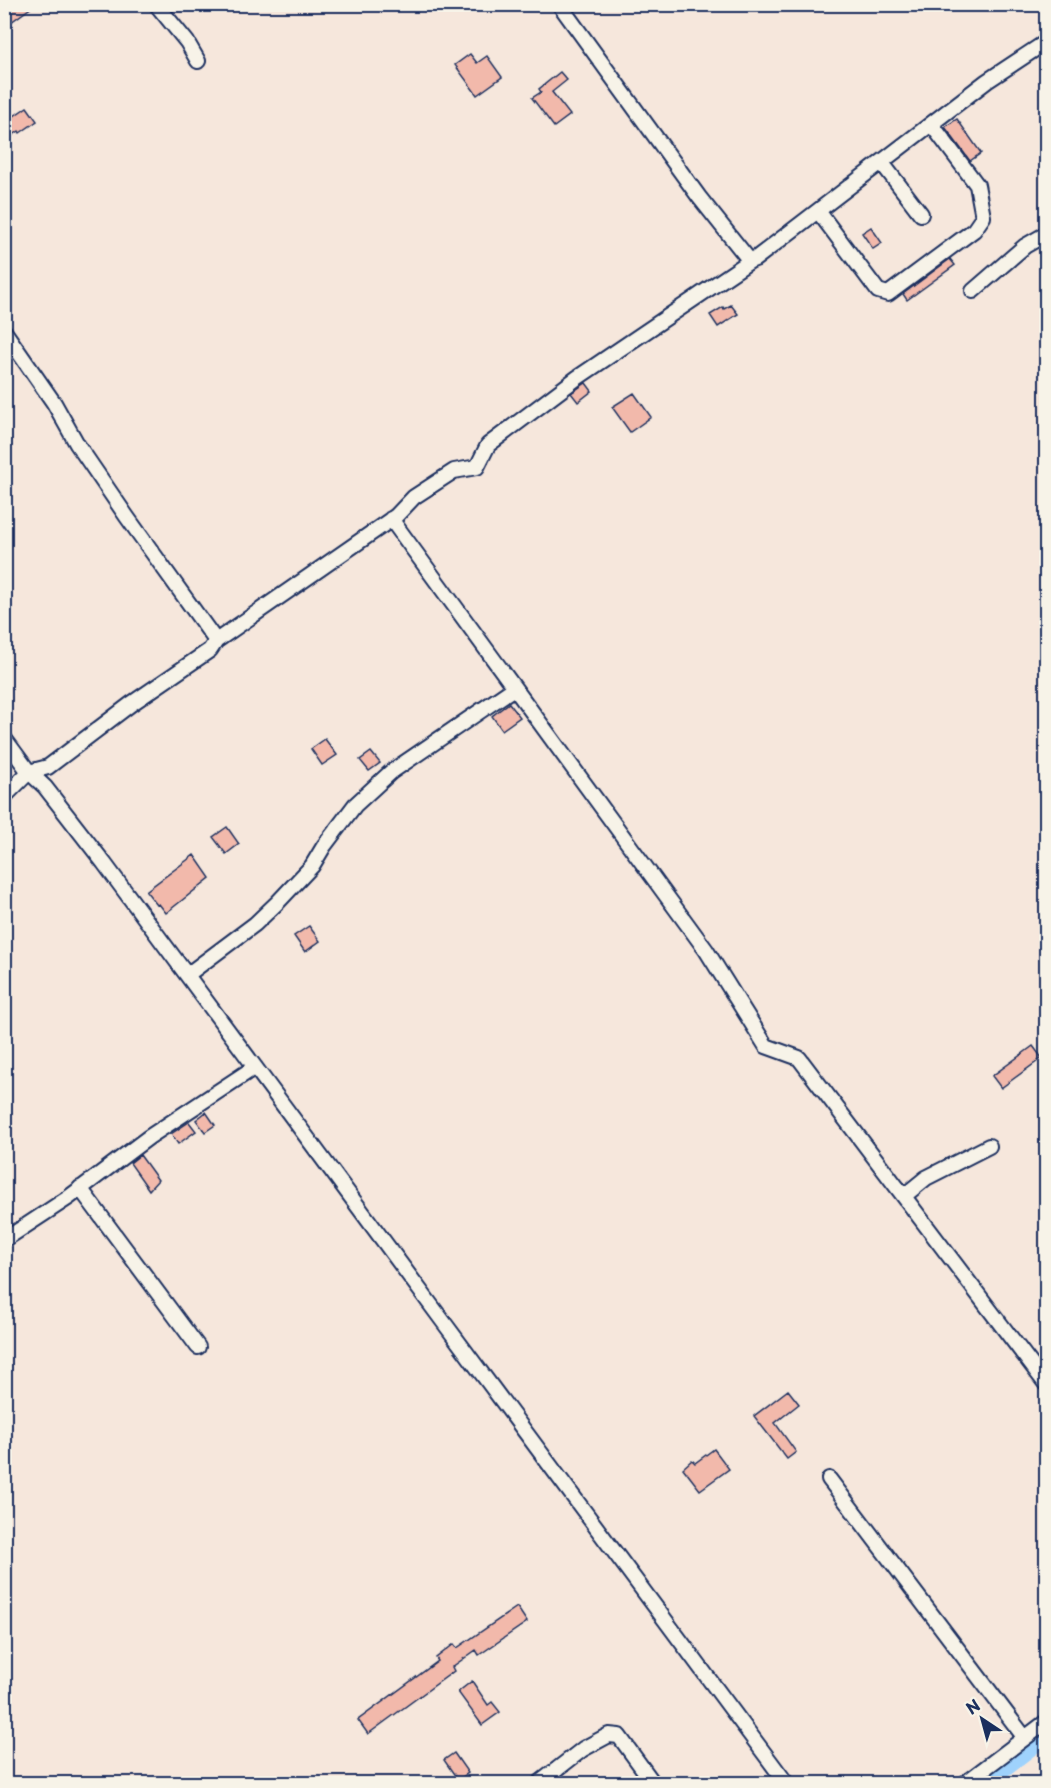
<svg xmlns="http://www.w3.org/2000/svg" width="1051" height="1788" font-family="'Playpen Sans',sans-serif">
<rect width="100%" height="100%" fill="#f6e7dc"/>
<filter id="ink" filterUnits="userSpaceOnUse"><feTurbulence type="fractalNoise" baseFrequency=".0167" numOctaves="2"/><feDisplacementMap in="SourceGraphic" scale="12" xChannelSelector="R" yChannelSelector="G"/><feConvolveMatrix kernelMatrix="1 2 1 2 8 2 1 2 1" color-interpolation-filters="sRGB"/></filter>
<g filter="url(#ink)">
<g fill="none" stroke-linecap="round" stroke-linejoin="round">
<path stroke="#9fd2fc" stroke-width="15" d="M985,1784L1046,1737"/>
</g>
<path fill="#f2b9ab" stroke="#1b2f5e" stroke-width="1.5" d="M4,4H36L4,27Z
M470,54L477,63L487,56L502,77L477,95L455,65Z
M560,72L567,80L552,92L570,115L554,127L532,98L541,92L539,89Z
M27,107L37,121L20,133L19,131L4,141V123Z
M957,119L981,153L970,161L945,127Z
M871,227L882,243L873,249L862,233Z
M950,259L955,265L907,300L903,294Z
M731,305L738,314L718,327L710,315L723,307L724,309Z
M586,383L592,391L578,402L571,393Z
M634,393L651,417L630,432L612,407Z
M509,703L520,717L502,730L492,716Z
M325,739L337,755L322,765L311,749Z
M371,752L380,763L369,771L360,760Z
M227,827L239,844L226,854L213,837Z
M194,855L210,878L166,913L159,904L157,905L146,891Z
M309,926L320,941L305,952L294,936Z
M1033,1046L1042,1058L1001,1088L992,1076Z
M206,1112L215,1125L205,1132L196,1120Z
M189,1122L196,1131L178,1144L171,1134Z
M140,1155L158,1180L149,1190L130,1163Z
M788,1390L799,1404L775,1423L796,1452L787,1459L754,1416Z
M714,1449L729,1469L700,1490L683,1468L692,1460L695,1463Z
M517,1607L527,1622L479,1655L476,1650L452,1667L454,1671L368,1734L358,1720L438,1661L436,1658L454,1644L457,1648Z
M472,1681L488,1705L492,1702L500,1712L482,1725L458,1692Z
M454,1753L468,1773L458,1780L444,1760Z"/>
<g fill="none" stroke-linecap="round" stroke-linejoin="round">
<defs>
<path id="minor" d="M156,4L187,42L198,61
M559,4L699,197L750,261L755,259L987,81L1046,42
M882,163L921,214
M818,211L878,291L888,294L974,230L983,217L977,185L932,125
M973,291L1025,246L1046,234
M4,331L54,403L77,444L127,517L216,641
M391,519L706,950L766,1046L799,1058L1046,1384
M4,738L29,772L45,787L104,863L442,1320L787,1784
M4,797L29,772L48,767L131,704L210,650L216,641L396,516L414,497L454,471L477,467L488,445L577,378L750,261
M187,975L255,924L278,902L312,866L324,846L355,805L391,772L514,688
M80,1188L198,1347
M904,1196L926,1178L989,1146
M4,1240L68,1198L149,1137L255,1067
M829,1479L1025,1738
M538,1784L583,1749L609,1735L619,1736L654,1784
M964,1784L1046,1722"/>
</defs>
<use href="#minor" stroke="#1b2f5e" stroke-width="18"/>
<use href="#minor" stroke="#f7f3e8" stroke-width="14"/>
</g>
</g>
<rect width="1051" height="1788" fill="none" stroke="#f7f3e8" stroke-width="24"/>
<rect x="12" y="12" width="1027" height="1764" fill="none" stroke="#1b2f5e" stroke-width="2" filter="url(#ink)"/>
<g transform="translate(982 1719) rotate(324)" stroke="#f7f3e8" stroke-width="4.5" paint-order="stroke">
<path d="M0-4.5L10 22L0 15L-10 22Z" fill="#1b2f5e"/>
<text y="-9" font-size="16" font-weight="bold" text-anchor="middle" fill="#1b2f5e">N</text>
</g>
</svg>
